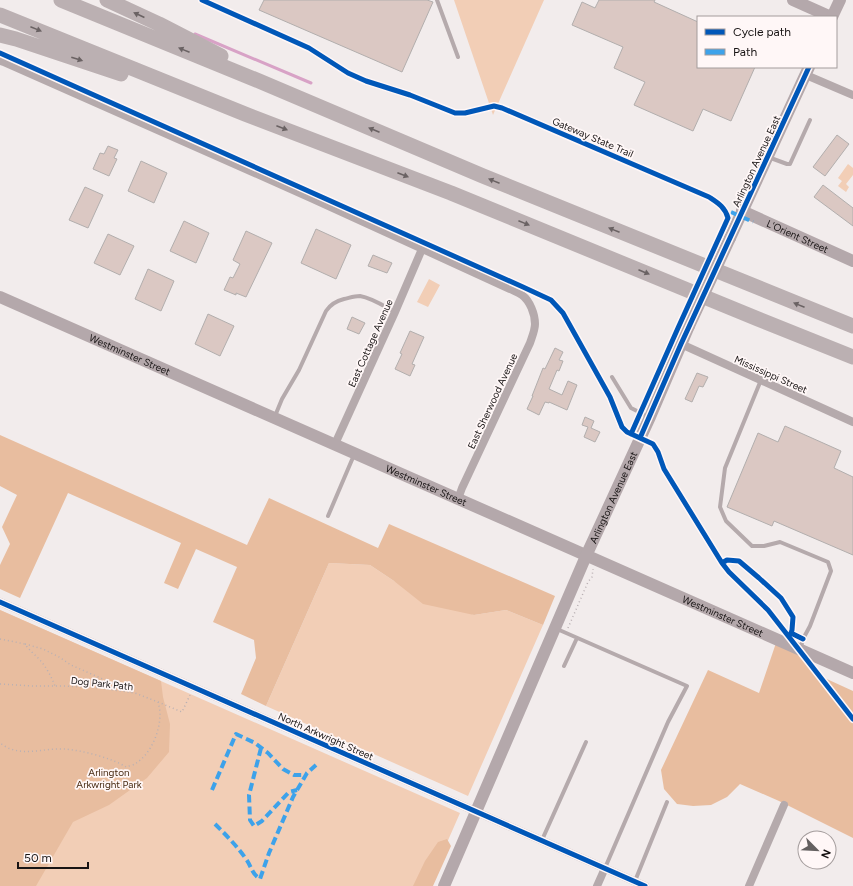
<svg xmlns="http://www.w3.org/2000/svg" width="853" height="886" font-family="Figtree,sans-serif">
<rect width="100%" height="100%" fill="#f2ecec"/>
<path fill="#f2ceb6" d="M454,0H544L493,115Z
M848,164L853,168V175L846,184L849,187L846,192L838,186L842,181L838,178Z
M429,279L440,285L428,307L417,302Z
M329,563L370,565L394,581L474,615L506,610L543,625L468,796L266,706Z
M0,610L460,813L428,886H0Z"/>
<path fill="#e8bd9f" d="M0,435L247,545L269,498L378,548L389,524L555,596L543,625L506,610L474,615L423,604L394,581L370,565L329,563L266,706L241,694L256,658L254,640L213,622L237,567L196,549L178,589L164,583L181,543L68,493L20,598L0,589V565L10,544L2,527L17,495L0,486Z
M0,610L161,681L163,697L170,724L169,752L147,778L109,805L73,822L36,886H0Z
M777,640L793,647L818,675L853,691V838L779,801L740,784L727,797L711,805L693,806L677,804L664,789L661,770L708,670L759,693Z
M447,839L451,846L433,886H413L425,861L438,842Z"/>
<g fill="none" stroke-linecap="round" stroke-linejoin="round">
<path stroke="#d8a2c6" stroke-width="3" d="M195,34L311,83"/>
</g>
<path fill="#dbc8c3" stroke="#b2aead" d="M264,0H427L433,2L402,72L259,10Z
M599,0H655L654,2L698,22V67H755L731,121L703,109L693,131L634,105L645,82L614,68L623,47L572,25L582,2L595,8Z
M837,135L849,144L825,176L813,167Z
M108,146L118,150L114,158L117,159L109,176L93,169L100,153L104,154Z
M141,161L167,173L154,203L128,191Z
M823,185L853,208V226L814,197Z
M85,187L103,195L88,228L69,220Z
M184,221L209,233L196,263L170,251Z
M316,229L351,245L336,279L301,263Z
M246,231L272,243L246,297L236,293V295L224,290L230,277L233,278L240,264L233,260Z
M108,234L134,246L120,275L94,263Z
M373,255L392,263L387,273L368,266Z
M148,269L174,281L161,311L135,299Z
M208,314L234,326L220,356L195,344Z
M352,317L365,323L359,334L347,329Z
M410,331L424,337L412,364L415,365L410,376L395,369L402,354L400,353Z
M555,348L563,352L559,360L563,361L559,371L557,370L549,389L562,395L568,381L577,385L567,410L549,402V403L545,402L539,415L527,409L533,396H532L543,368L545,369Z
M697,373L708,377L703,387L699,386L692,402L685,399Z
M585,417L594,421L591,428L600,432L595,442L584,437L588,427L582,425Z
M785,426L841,451L834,468L853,477V555L774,521L772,526L727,507L758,433L778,442Z"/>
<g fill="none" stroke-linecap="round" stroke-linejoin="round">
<path stroke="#b9b0b3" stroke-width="1.5" stroke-dasharray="1 3" stroke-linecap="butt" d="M568,628L588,582L592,577L593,569
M0,639L25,644C29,650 34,654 38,658C46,666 51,676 55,686
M25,644L43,649L59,657L71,665L132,692
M0,684L32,686H65L100,688L135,693L158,702C159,706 160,710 160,714C160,732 151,754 135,764C133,765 129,766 126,767C112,758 81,750 64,749C46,748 28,755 11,749C7,748 3,745 0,743
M158,702L182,712L190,695"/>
<path stroke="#b5aaac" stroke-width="4" d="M437,0L458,57
M768,157L787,164H790L810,120
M612,377L631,408L649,417
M761,380L725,468L720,507L726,521L752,546H764L780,542L828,562L831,571L810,626L803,639L801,647
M275,416L282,399L299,370L326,311C330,305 336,301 344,299C349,298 354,296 360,296C372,298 384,306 395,312
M328,516L354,455
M557,629L687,686L668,722L605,868
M564,666L577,638
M542,840L586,742
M635,881L667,802"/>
<path stroke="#b5aaac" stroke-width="8" d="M0,61L4,62L311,198L510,289C514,291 518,292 522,295C530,301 535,314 535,324C535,330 532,337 530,343L462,488L458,499
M806,75L853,95
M681,344L853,422
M335,444L395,312L422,249
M0,602L645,886
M597,886L605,868
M749,886L784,805"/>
<g stroke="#b4a8ab" stroke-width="12">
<path d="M793,0L831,17"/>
<path d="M832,17L840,0"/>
<path id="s1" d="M742,211L853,261"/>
<path d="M730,238L809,67"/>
<path id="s2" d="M0,297L853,673"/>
<path id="s3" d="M444,886L586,556L650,417L689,326"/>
</g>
<path stroke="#bbb0b2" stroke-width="15" d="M61,0L259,81L483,176L853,326
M107,0L159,24L221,56
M0,15L245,114L451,193L758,319L853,357
M0,35L16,39L121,74"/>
<path stroke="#b4a8ab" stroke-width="12" d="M689,326L730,238"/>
<path stroke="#3da2ea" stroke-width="4" stroke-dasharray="8 4" stroke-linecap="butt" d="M731,212L753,222
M261,748L249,795L250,820L254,826L262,821L289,792L297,790
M212,790L236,734L255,743L268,753L283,769L294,775H305
M215,824C226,835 237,846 246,859C252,867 251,873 260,879L269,853L293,797L307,773L316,765"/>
<defs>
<path id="cycleway" d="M202,0L309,48L348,73L366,81L410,95L455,113H465L494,106L502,108L709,197C718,203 725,207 728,218L678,328L631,434
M0,53L523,287L551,300L563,313L610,397L622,427L627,432L653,444L658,452L664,469L722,563L729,572L768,610L853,719
M640,438L681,344L809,67
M722,563L727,560L739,561L759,578L781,598L793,617L792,630L791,633L803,639
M0,602L645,886"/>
</defs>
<use href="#cycleway" stroke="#fff7f7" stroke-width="8"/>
<use href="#cycleway" stroke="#0057b8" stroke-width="5"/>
</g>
<defs><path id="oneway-solid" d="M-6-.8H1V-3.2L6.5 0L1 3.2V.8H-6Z"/></defs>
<g fill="#6a6263">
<use href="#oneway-solid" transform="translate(139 15) rotate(-155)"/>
<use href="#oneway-solid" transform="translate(36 29) rotate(22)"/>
<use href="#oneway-solid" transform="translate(184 50) rotate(-158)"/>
<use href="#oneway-solid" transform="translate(77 59) rotate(18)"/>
<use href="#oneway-solid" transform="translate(282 128) rotate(21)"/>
<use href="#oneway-solid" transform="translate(374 130) rotate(-157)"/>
<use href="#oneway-solid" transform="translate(403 175) rotate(21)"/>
<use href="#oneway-solid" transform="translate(494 181) rotate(-158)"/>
<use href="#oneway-solid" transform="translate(524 223) rotate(22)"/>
<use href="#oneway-solid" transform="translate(614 230) rotate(-158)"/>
<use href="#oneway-solid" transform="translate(644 272) rotate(23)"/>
<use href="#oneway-solid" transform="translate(799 305) rotate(-158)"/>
</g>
<g text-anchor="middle" stroke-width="3.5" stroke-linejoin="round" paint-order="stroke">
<g font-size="10" fill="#181414" stroke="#fff7f7">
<text transform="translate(593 137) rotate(23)" y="4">Gateway State Trail</text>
<text transform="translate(756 161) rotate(-65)" y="4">Arlington Avenue East</text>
<text dy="4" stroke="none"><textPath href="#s1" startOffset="61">L'Orient Street</textPath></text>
<text transform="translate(370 343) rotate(-66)" y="4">East Cottage Avenue</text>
<text dy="4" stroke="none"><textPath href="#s2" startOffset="142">Westminster Street</textPath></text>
<text transform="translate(771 374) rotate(24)" y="4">Mississippi Street</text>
<text transform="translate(492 401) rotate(-65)" y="4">East Sherwood Avenue</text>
<text dy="4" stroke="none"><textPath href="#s2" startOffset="466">Westminster Street</textPath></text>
<text dy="4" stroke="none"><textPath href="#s3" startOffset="424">Arlington Avenue East</textPath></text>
<text dy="4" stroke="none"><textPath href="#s2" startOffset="790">Westminster Street</textPath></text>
<text transform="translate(102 683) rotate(6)" y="4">Dog Park Path</text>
<text transform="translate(326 736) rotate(24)" y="4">North Arkwright Street</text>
</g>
<g font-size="10" fill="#472a12" stroke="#fff7f7">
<text x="109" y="776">Arlington<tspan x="109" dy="12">Arkwright Park</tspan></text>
</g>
</g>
<rect x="697" y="16" width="140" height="52" fill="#fff7f7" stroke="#a39c9c"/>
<rect x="705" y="29" width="20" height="6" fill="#0057b8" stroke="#a39c9c"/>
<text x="733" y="36" font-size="12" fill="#181414">Cycle path</text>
<rect x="705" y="49" width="20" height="6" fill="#3da2ea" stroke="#a39c9c"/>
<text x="733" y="56" font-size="12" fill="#181414">Path</text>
<g transform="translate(817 850) rotate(114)"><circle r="19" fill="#fff7f7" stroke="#a39c9c"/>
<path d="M0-3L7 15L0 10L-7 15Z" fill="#646060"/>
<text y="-6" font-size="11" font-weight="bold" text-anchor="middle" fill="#181414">N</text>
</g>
<path d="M18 862v6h70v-6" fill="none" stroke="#181414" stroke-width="2"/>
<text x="24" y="862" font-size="12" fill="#181414" stroke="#fff7f7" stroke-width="3" paint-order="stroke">50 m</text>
</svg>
